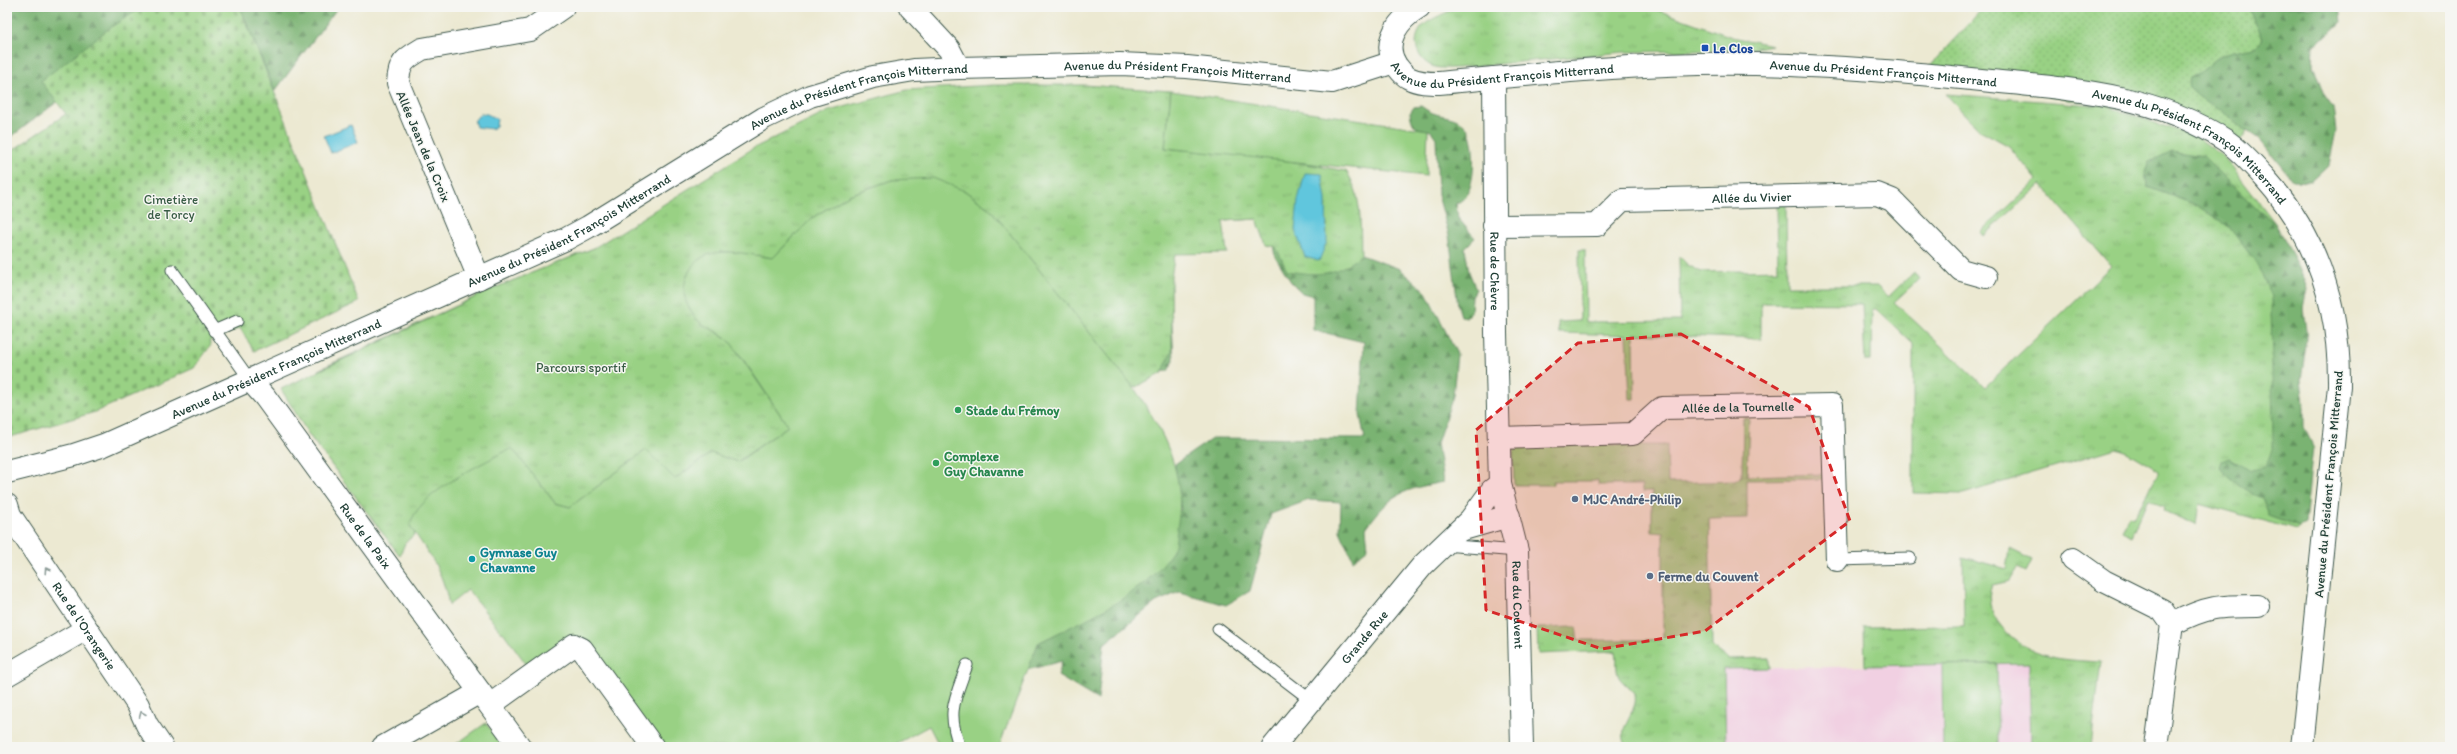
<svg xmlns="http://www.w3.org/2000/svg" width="2457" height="754" font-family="Itim,sans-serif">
<defs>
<pattern id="grass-dots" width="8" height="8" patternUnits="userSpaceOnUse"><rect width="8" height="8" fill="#99d184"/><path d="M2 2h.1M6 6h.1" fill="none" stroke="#83b473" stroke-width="1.8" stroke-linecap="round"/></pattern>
<pattern id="forest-firs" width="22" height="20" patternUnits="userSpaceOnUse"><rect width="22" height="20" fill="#7ab372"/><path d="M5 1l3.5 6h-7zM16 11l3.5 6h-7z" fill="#63935e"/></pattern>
<pattern id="cemetery-stones" width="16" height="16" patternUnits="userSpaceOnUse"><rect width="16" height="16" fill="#99d184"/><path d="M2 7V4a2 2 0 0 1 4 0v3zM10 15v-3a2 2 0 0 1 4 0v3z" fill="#83b473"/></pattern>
<pattern id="park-tufts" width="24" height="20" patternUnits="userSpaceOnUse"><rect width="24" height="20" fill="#99d184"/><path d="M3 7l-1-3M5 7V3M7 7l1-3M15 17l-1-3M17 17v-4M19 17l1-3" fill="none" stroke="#83b473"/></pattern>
</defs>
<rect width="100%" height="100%" fill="#f6f6f2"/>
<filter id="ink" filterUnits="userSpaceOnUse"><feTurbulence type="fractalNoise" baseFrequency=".025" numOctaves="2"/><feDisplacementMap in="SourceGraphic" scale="8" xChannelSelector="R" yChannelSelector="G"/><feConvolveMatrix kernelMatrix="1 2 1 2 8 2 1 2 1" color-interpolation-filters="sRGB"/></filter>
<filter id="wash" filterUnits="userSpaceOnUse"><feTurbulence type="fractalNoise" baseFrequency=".012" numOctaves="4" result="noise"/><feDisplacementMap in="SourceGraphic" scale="16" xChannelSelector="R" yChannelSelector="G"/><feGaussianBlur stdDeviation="0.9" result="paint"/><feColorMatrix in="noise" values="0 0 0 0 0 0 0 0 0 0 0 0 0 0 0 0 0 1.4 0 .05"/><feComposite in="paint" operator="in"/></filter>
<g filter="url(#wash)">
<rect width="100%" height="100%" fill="#ece9d2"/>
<path fill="#f1d0e2" d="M2029,663L2031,747H1726L1724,669Z"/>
<path fill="url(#grass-dots)" stroke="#5c875c" d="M1984,7H2303L2304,45L2236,148L2184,119L1922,74Z"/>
<path fill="url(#forest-firs)" stroke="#4c7853" d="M7,7H182L7,140Z
M240,7H338L275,91Z
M2252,7H2339L2341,22L2314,47L2313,65L2323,93L2333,107L2336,131L2329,165L2312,181L2292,180L2259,139L2241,127L2221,110L2199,97L2188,87L2190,77C2206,71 2207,65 2219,57C2230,51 2244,49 2256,47L2263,38L2249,10Z
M1421,106C1437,119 1448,113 1463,123C1477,133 1476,183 1466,196C1464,199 1459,202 1456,204L1458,218L1475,238L1465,248L1469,272L1476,289L1472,296L1471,313L1467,317L1461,316L1458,306L1449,235L1438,195L1436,138L1431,131C1416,127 1413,130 1410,113L1414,107Z
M2172,151L2203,156L2259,211L2275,223L2299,267L2307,289L2303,309L2307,338L2301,380L2304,402V427L2313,446L2305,524L2299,527L2269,516L2262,498C2244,493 2232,481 2220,467L2222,461L2229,458L2236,463L2271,297L2258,265L2229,227L2196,205L2147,187L2145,172L2149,162Z
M1295,159L1316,160L1331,175L1361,255L1400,269L1426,292L1457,354L1453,396L1437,443L1443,482C1402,490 1392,493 1366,528L1368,548L1353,560L1340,531L1341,502L1309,500L1271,514L1250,591L1226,605L1179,592L1156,602L1104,644L1098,700L1058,676L1062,661L1027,670L1038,643L1065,629L1181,510L1175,464L1213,438L1365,439L1360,415L1364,342L1313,330V296L1302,293L1291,282L1275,256L1272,240L1258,219L1223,221L1167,230L1174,360L1168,371L1152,373L991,210L539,475L522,460L510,455L375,522L309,435L318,370L492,289L594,248L1142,160L1290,165Z"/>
<path fill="url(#cemetery-stones)" stroke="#5c875c" d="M143,7H240L359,302L254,351L240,328L209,341L211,345L194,368L95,412L7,438V154L66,114L41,81L111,27Z"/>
<path fill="url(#park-tufts)" stroke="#5c875c" d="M1456,7H1649L1732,37L1772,45L1746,50L1624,52L1457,68C1449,68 1440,69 1432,66C1416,59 1410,38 1424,25C1433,17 1446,14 1456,7Z
M993,85H1084L1171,91L1165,148L1283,160L1346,171C1363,195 1360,227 1361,255C1334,276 1321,276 1287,271L1276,247L1266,245L1257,219L1223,221L1227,253L1175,254L1171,277L1172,351L1162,373L1134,388L991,210L965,191L892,180L849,195L812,218L773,258L720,251L695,318L730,341L788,426L737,462L711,453L675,479L646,450L570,507L555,503L539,482L410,526L415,534L405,543L400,556L309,435L281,389L492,289L594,248L752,149L829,111L907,90Z
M1946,94L2106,106L2181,132L2201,140L2224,157L2275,223L2259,211L2203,156L2172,151L2149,162L2145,172L2147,187L2196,205L2229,227L2258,265L2271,297L2273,446L2266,467L2251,470L2229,458L2222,461L2220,467C2232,481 2244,492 2262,498L2269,516L2299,527L2296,530L2199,503L2196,525L2164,511L2165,508L2148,499L2132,536L2122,531L2130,516L2134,518L2159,471L2127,452L2116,448L1963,494L1913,493V344L1876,309H1872L1871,361H1865L1862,304L1761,303V339L1634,334L1635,399H1630L1627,335L1559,333L1558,322L1580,321L1579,250H1585L1586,322L1680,321L1679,256L1688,265L1701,272L1778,270L1777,203H1786L1787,286H1877L1888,297L1914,272L1919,279L1894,302L1985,387L2111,266L2041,184L1984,236L1981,232L2037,180L2009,146L1978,129Z
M1743,418H1749L1747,476L1825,474V479L1747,480V518L1709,519L1712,647L1729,659L1769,658V668L1724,669L1726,747H1627C1617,729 1631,719 1635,703C1638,691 1624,686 1619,677C1615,669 1618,660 1616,652L1613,651L1538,654L1537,628L1576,627L1578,640H1663V533L1652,532V491H1642V485H1598V481H1553V485H1514L1513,451L1522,445H1667L1668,483L1735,481L1742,476Z
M2010,549L2032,560L2026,572L2018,568L2010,581L1992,585C1979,615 2017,647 2043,655C2058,660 2084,661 2101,662L2091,747H2031L2029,663L1865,666L1864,627L1964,626L1963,557L2007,569Z"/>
<path fill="#99d184" stroke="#5c875c" d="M1171,91L1428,130L1426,176L1165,148Z
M933,178L965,191L991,210L1134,388C1163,430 1188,476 1177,528C1176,535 1176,546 1172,552C1142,598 1084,619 1038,643L999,747H940L929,726L890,747H662L579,636L532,672L503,632L502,633L468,590L449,605C442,568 430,556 410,526C414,495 485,462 512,448L555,503L570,507L646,450L675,479L711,453L738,462L788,426C769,398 751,369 731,343C722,331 702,328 694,316C685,303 681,292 687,276C701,240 743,254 773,258L812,218L849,195L892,180Z
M1997,664L1998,747H1943L1942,665Z
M486,723L503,747H452Z"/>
<path fill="#60c6dd" stroke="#408288" d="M480,114H487L497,119L496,126L492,129L476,127L474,121Z
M351,125L358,142L331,153L324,136Z
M1305,173L1322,174L1326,199L1327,241L1319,261L1305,257L1295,230L1298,200Z"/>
</g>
<g filter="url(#ink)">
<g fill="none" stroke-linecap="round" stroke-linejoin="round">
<defs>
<path id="service" d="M172,270L250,380
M214,331L237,321
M1444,545L1517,551
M1837,560L1910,558
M1218,629L1312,701
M960,747C946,712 955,699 967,665"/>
<g id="minor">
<path d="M910,7L949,49L959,68"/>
<path id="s1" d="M1494,78L1496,333L1500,484L1517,551L1522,747"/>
<path id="s2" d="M1494,226L1597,225L1622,200L1877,194L1892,200L1961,270L1986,277"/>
<path d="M479,278L398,83C399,62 405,59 422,49L530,30L563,7"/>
<path id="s3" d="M250,380L265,397L520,747"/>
<path id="s4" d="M1500,438L1633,434L1662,408L1832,405L1837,560"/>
<path id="s5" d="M7,505L10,515L138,705L147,725L162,747"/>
<path d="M1460,530L1509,516"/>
<path d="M2073,559L2104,581L2162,610L2172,624L2156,747"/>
<path d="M2172,624C2208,606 2218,606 2258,606"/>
<path d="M7,675L86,629"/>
<path d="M490,705L574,645L582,649L653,747"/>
<path d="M383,747L480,692"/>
<path id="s6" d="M1273,747L1423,565L1470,520L1492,490L1500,484"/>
</g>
<g id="tertiary">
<path id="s7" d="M1419,7C1399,19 1381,42 1396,65C1400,70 1403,75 1409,78C1418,83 1429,83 1439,83C1525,75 1612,66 1699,64C1796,62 1894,71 1991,81C2071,89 2155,94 2225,140C2240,150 2252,164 2264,177C2317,236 2340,308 2339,386L2302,747"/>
<path id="s8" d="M7,472L74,455L104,445L566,239L588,227L764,118L810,96L873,77L914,70L959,68L1120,64L1187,67L1332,82L1394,62"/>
</g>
</defs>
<use href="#service" stroke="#3e574c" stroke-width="13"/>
<use href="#minor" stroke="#3e574c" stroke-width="24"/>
<use href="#tertiary" stroke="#3e574c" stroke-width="24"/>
<use href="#service" stroke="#fff" stroke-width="11"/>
<use href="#minor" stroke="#fff" stroke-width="22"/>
<use href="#tertiary" stroke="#fff" stroke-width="22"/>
</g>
<defs><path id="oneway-chevron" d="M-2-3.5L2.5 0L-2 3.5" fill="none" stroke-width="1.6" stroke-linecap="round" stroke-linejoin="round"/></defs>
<g stroke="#8f9e9a">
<use href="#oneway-chevron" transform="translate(47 570) rotate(-124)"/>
<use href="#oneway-chevron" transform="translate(142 714) rotate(-113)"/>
</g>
</g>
<path fill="#d62828" fill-opacity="0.2" stroke="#d62828" stroke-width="3" stroke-dasharray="8 5" stroke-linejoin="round" d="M1681,334L1809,407L1850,521L1705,631L1602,649L1486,610L1476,430L1578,343Z"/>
<rect fill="#1a4fb4" stroke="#f6f6f2" stroke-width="1.5" x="1701" y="44" width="8" height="8" rx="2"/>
<g fill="#2e9e5b" stroke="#f6f6f2" stroke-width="1.5">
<circle cx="958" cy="410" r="4"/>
<circle cx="936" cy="463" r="4"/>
</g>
<g fill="#5c6f8a" stroke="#f6f6f2" stroke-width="1.5">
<circle cx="1575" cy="499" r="4"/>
<circle cx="1650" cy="576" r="4"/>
</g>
<circle fill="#0f9aa8" stroke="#f6f6f2" stroke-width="1.5" cx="472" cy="559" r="4"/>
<g text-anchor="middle" stroke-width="3" stroke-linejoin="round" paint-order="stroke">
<g font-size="13" font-weight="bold" fill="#164399" stroke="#f6f6f2" text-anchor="start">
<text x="1713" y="53">Le Clos</text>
</g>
<g font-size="13" fill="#1f3d34" stroke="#f6f6f2">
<text dy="5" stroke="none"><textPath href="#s7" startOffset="181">Avenue du Président François Mitterrand</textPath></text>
<text dy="5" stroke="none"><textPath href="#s8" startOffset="1261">Avenue du Président François Mitterrand</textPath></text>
<text dy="5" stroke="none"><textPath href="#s7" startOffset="565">Avenue du Président François Mitterrand</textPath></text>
<text dy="5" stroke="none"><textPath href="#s8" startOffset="937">Avenue du Président François Mitterrand</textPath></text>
<text transform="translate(424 146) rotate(67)" y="5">Allée Jean de la Croix</text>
<text dy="5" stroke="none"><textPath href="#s7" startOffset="889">Avenue du Président François Mitterrand</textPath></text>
<text dy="5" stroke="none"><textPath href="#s2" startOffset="268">Allée du Vivier</textPath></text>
<text dy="5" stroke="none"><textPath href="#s8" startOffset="613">Avenue du Président François Mitterrand</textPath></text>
<text dy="5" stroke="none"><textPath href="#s1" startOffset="193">Rue de Chèvre</textPath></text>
<text dy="5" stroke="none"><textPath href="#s8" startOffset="289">Avenue du Président François Mitterrand</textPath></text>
<text dy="5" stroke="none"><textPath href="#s4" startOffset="248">Allée de la Tournelle</textPath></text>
<text transform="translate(2328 484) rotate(-85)" y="5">Avenue du Président François Mitterrand</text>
<text dy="5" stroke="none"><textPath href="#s3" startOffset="194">Rue de la Paix</textPath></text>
<text dy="5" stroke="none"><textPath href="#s1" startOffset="529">Rue du Couvent</textPath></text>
<text dy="5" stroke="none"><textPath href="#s5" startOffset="144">Rue de l'Orangerie</textPath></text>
<text dy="5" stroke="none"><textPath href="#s6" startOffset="143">Grande Rue</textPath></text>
</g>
<g font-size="13" fill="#375b44" stroke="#f6f6f2">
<text x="171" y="204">Cimetière<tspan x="171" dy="15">de Torcy</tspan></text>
<text x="581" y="372">Parcours sportif</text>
</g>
<g font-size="13" font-weight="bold" fill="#27864d" stroke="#f6f6f2" text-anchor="start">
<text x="966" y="415">Stade du Frémoy</text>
<text x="944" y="461">Complexe<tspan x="944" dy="15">Guy Chavanne</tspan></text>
</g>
<g font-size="13" font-weight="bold" fill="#4e5e75" stroke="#f6f6f2" text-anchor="start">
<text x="1583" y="504">MJC André-Philip</text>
<text x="1658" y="581">Ferme du Couvent</text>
</g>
<g font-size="13" font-weight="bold" fill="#0d838f" stroke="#f6f6f2" text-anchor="start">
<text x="480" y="557">Gymnase Guy<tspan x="480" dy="15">Chavanne</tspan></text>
</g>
</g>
<rect width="2457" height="754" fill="none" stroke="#f6f6f2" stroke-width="24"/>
</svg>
